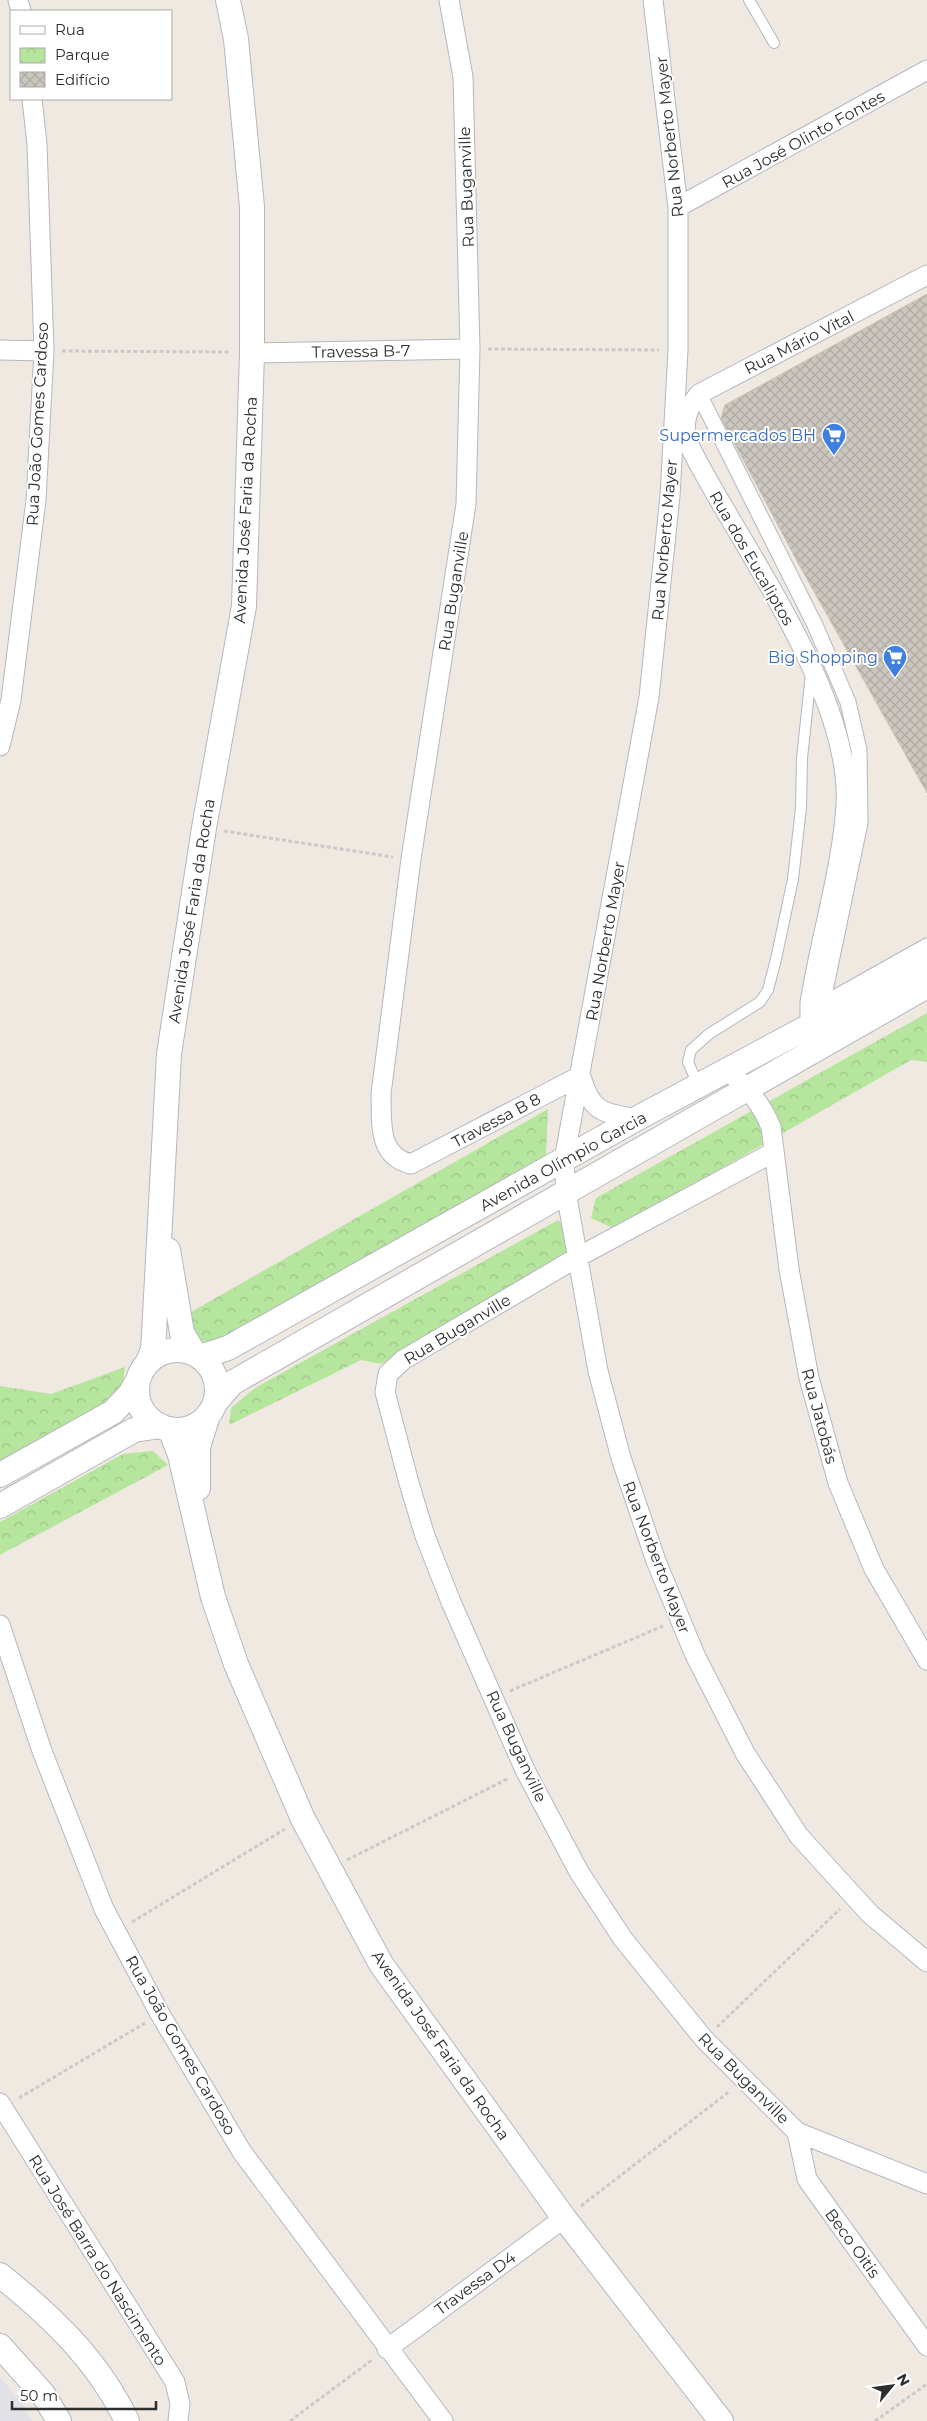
<svg xmlns="http://www.w3.org/2000/svg" width="927" height="2421" font-family="Montserrat,sans-serif">
<defs>
<pattern id="park-crowns" width="20" height="18" patternUnits="userSpaceOnUse" patternTransform="scale(1.25)"><rect width="20" height="18" fill="#b6e59e"/><path d="M2 6a3 3 0 1 1 6 0M12 15a3 3 0 1 1 6 0" fill="none" stroke="#9dc588"/></pattern>
<pattern id="building-cross-hatch" width="8" height="8" patternUnits="userSpaceOnUse" patternTransform="scale(1.25)"><rect width="8" height="8" fill="#cbc7bf"/><path d="M0 0l8 8M0 8l8-8" fill="none" stroke="#afaba4"/></pattern>
</defs>
<rect width="100%" height="100%" fill="#efe9e1"/>
<path fill="#e3e1e8" d="M0,2377L22,2403L32,2421H0Z"/>
<path fill="url(#park-crowns)" d="M927,1013V1062L911,1060L615,1229L591,1218L596,1198Z
M548,1109L546,1157L227,1339L199,1342L184,1316Z
M558,1220L569,1233V1256L381,1364L361,1360L229,1425L231,1408L255,1388Z
M125,1367L123,1383L107,1406L0,1464V1386L51,1394Z
M153,1451L168,1465L0,1555V1522L123,1454Z"/>
<path fill="url(#building-cross-hatch)" stroke="#cbc5ba" d="M927,294V793L798,563L721,418L725,405Z"/>
<g fill="none" stroke-linecap="round" stroke-linejoin="round">
<defs>
<path id="service" d="M749,0L774,43
M699,1087L688,1062L691,1050L709,1034L760,1002L768,990L776,959L793,879L801,808L802,758L811,674"/>
<path id="pedestrian" d="M699,394L815,625L848,702L859,750L860,823L822,1005L927,946"/>
<path id="minor" d="M18,0L21,11
M449,0L463,77L470,349L466,504L411,859L381,1094C382,1122 377,1156 411,1164L580,1076
M653,0L678,207V350L670,496L649,697L564,1160L566,1192L598,1371L621,1458L656,1561L695,1655L745,1753L799,1836L870,1914L927,1962
M678,207L927,70
M0,350L44,351
M252,353L470,349
M0,746L11,700L36,500L44,351L37,144L32,99
M816,1037L810,1026V1003C820,939 842,869 846,805C852,694 742,549 692,451C681,429 684,412 699,394L927,275
M728,1071C748,1088 761,1103 771,1127L789,1269L809,1378L838,1483L874,1569L927,1660
M581,1077C592,1113 602,1112 636,1119
M774,1152L578,1257L403,1360L388,1374L385,1392L409,1483L425,1536L451,1602L525,1770L579,1872L623,1939L704,2039L797,2132L927,2184
M0,1625L42,1751L104,1909L160,2014L242,2152L443,2421
M0,2103L175,2382L180,2404L178,2421
M797,2132L807,2179L927,2346
M387,2349L564,2218"/>
<path id="tertiary" d="M168,1250L182,1333L194,1353
M137 1390a40 40 0 1 1 80 0a40 40 0 1 1-80 0Z
M200,1357L228,1348L636,1119L927,963
M148,1362L153,1349L154,1334L169,1054L204,828L244,606L252,353V207L236,39L228,0
M215,1403L232,1383L927,986
M170,1429L180,1455L213,1597L236,1664L303,1819L381,1964L564,2218L721,2421
M0,1475L113,1412L130,1394L138,1380
M198,1488V1447L208,1415
M0,1506L134,1430L161,1426
M0,2275C52,2317 98,2360 127,2421
M0,2346L43,2394L59,2421"/>
</defs>
<use href="#service" stroke="#b4b7c1" stroke-width="12"/>
<use href="#pedestrian" stroke="#b4b7c1" stroke-width="17"/>
<use href="#minor" stroke="#b4b7c1" stroke-width="21"/>
<use href="#tertiary" stroke="#b4b7c1" stroke-width="26"/>
<path stroke="#c9c9c9" stroke-width="3" stroke-dasharray="4 2.5" stroke-linecap="butt" d="M488,349L659,350
M62,351L231,352
M224,831L393,857
M510,1691L663,1626
M347,1860L509,1778
M132,1922L285,1829
M717,2027L840,1909
M19,2098L145,2023
M581,2206L730,2091
M290,2421L372,2360
M875,2421L927,2384"/>
<use href="#service" stroke="#fff" stroke-width="10"/>
<use href="#pedestrian" stroke="#fff" stroke-width="15"/>
<use href="#minor" stroke="#fff" stroke-width="19"/>
<use href="#tertiary" stroke="#fff" stroke-width="24"/>
</g>
<defs>
<symbol id="supermarket-pin" viewBox="-11 -11 22 30"><path d="M0 17L-7.5 6A9.5 9.5 0 1 1 7.5 6Z" fill="#3f7fe0" stroke="#fff"/><path d="M-6-5.5h2.5l.6 2H6L4.5 2H-2.5L-4.4-4H-6ZM-1.5 3.2a1.3 1.3 0 1 0 .1 0ZM3 3.2a1.3 1.3 0 1 0 .1 0Z" fill="#fff"/></symbol>
</defs>
<g fill-rule="evenodd">
<use href="#supermarket-pin" x="820" y="421" width="28" height="38"/>
<use href="#supermarket-pin" x="881" y="643" width="28" height="38"/>
</g>
<g text-anchor="middle" stroke-width="4" stroke-linejoin="round" paint-order="stroke">
<g font-size="16" fill="#2e2e2e" stroke="#fff">
<text transform="translate(669 137) rotate(-96)" y="6">Rua Norberto Mayer</text>
<text transform="translate(803 139) rotate(-29)" y="6">Rua José Olinto Fontes</text>
<text transform="translate(466 187) rotate(-92)" y="6">Rua Buganville</text>
<text transform="translate(799 342) rotate(-27)" y="6">Rua Mário Vital</text>
<text transform="translate(361 351) rotate(-1)" y="6">Travessa B-7</text>
<text transform="translate(37 424) rotate(-87)" y="6">Rua João Gomes Cardoso</text>
<text transform="translate(245 510) rotate(-87)" y="6">Avenida José Faria da Rocha</text>
<text transform="translate(664 540) rotate(-85)" y="6">Rua Norberto Mayer</text>
<text transform="translate(752 558) rotate(60)" y="6">Rua dos Eucaliptos</text>
<text transform="translate(453 591) rotate(-81)" y="6">Rua Buganville</text>
<text transform="translate(191 911) rotate(-81)" y="6">Avenida José Faria da Rocha</text>
<text transform="translate(605 941) rotate(-80)" y="6">Rua Norberto Mayer</text>
<text transform="translate(496 1120) rotate(-28)" y="6">Travessa B 8</text>
<text transform="translate(563 1161) rotate(-29)" y="6">Avenida Olímpio Garcia</text>
<text transform="translate(457 1329) rotate(-31)" y="6">Rua Buganville</text>
<text transform="translate(820 1416) rotate(75)" y="6">Rua Jatobás</text>
<text transform="translate(657 1557) rotate(69)" y="6">Rua Norberto Mayer</text>
<text transform="translate(517 1746) rotate(65)" y="6">Rua Buganville</text>
<text transform="translate(181 2045) rotate(60)" y="6">Rua João Gomes Cardoso</text>
<text transform="translate(441 2045) rotate(55)" y="6">Avenida José Faria da Rocha</text>
<text transform="translate(744 2078) rotate(45)" y="6">Rua Buganville</text>
<text transform="translate(853 2243) rotate(54)" y="6">Beco Oitis</text>
<text transform="translate(98 2260) rotate(58)" y="6">Rua José Barra do Nascimento</text>
<text transform="translate(475 2283) rotate(-36)" y="6">Travessa D4</text>
</g>
<g font-size="16" fill="#366cbe" stroke="#fff" text-anchor="end">
<text x="816" y="441">Supermercados BH</text>
<text x="878" y="663">Big Shopping</text>
</g>
</g>
<rect x="10" y="10" width="162" height="90" fill="#ffffff" stroke="#ababab"/>
<rect x="20" y="26" width="25" height="8" fill="#ffffff" stroke="#ababab"/>
<text x="55" y="35" font-size="15" fill="#2e2e2e">Rua</text>
<rect x="20" y="48" width="25" height="15" fill="url(#park-crowns)" stroke="#ababab"/>
<text x="55" y="60" font-size="15" fill="#2e2e2e">Parque</text>
<rect x="20" y="72" width="25" height="15" fill="url(#building-cross-hatch)" stroke="#ababab"/>
<text x="55" y="85" font-size="15" fill="#2e2e2e">Edifício</text>
<g transform="translate(892 2386) rotate(61)" stroke="#ffffff" stroke-width="4" paint-order="stroke">
<path d="M0-4L9 19L0 12L-9 19Z" fill="#2e2e2e"/>
<text y="-8" font-size="14" font-weight="bold" text-anchor="middle" fill="#2e2e2e">N</text>
</g>
<path d="M12 2401v8h144v-8" fill="none" stroke="#2e2e2e" stroke-width="2.5"/>
<text x="20" y="2401" font-size="15" fill="#2e2e2e" stroke="#ffffff" stroke-width="4" paint-order="stroke">50 m</text>
</svg>
